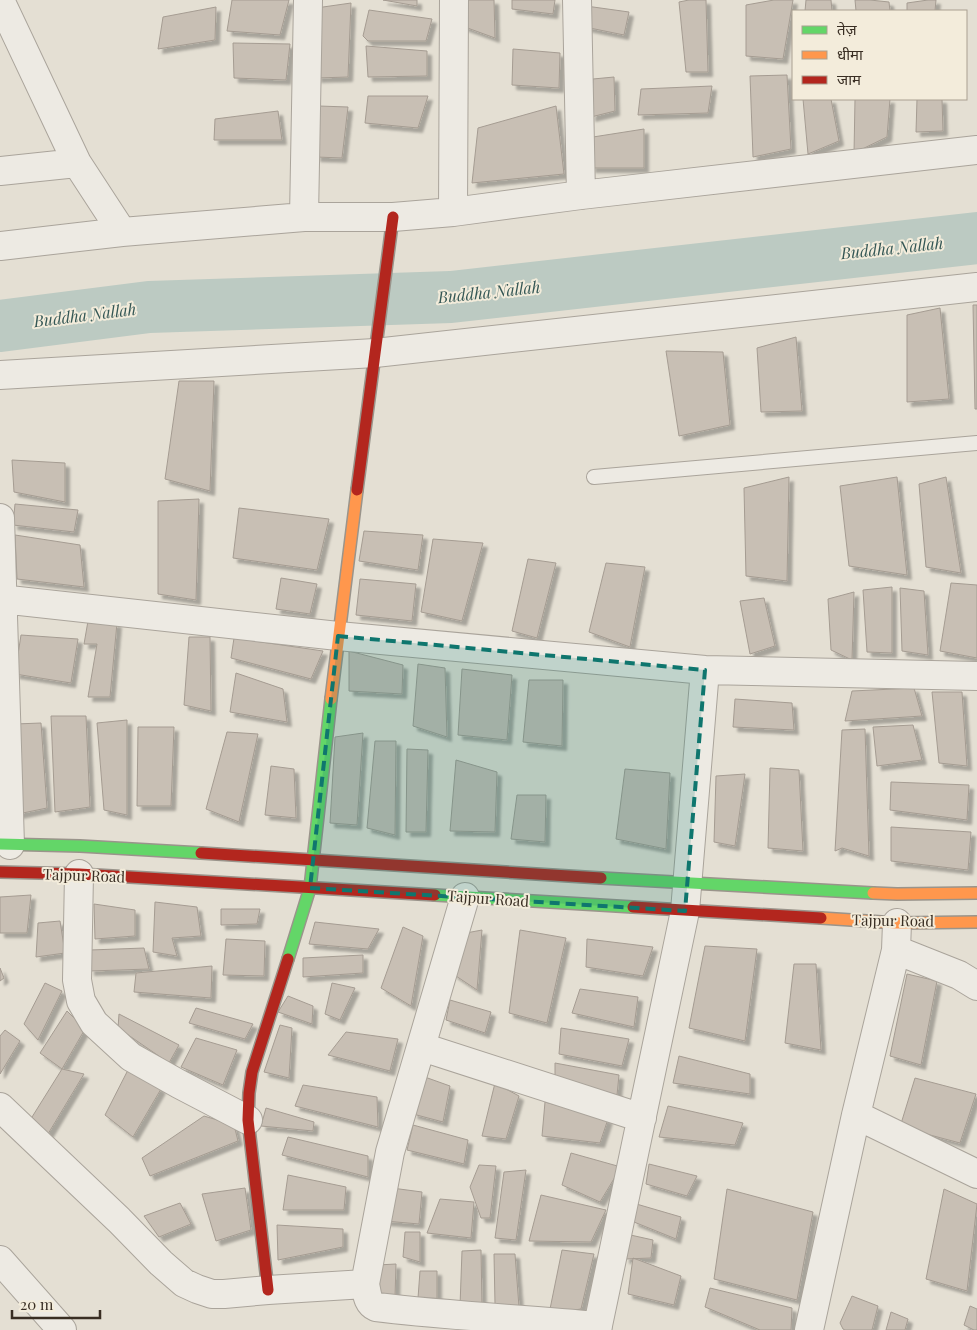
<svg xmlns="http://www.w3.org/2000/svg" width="977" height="1330" font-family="'Playfair Display','Noto Sans Devanagari',serif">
<defs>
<filter id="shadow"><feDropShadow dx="4.5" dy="4.5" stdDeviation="1" flood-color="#0004"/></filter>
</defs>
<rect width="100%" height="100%" fill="#e4dfd3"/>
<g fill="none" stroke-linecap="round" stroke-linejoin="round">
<path stroke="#bccac2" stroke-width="52" d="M0,326L149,307L451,297L977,238"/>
</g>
<path fill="#c8bfb4" stroke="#a59c92" filter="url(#shadow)" d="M232,0H289L280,35L227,31Z
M383,0H417V6Z
M462,0H494L495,38L462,26Z
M512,0H555L553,14L512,9Z
M689,0H706L708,72H686L679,2Z
M774,0H793L783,59L746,56V5Z
M806,0H831L832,11H805Z
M855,0H870L889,2L890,11H856Z
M928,0H936L935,11H907V3Z
M351,3L348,77L317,78L316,8Z
M586,6L629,12L624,35L585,27Z
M216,7L215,40L158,49L163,17Z
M369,10L432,19L426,41H368L363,36Z
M233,43L290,44L286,80L234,78Z
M366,46L427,51V76L368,77Z
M513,49L560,53L559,88L512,85Z
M787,75L791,149L753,157L750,76Z
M614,77L615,111L591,117L593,79Z
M712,86L708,113L638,115L641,89Z
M368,96H428L418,128L365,123Z
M803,99H831L839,141L808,154Z
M855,99H890L887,137L854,153Z
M917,99H942L943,131L916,132Z
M319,106L348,107L342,158L316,157Z
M556,106L564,174L472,183L478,128Z
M278,111L282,140H214L215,119Z
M644,129V168H591L593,137Z
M973,305H977V409H975Z
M940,308L949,399L907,402V315Z
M796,337L802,411L761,412L757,348Z
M666,351L723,352L730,425L679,436Z
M179,381H214L210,491L165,479Z
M12,460L65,463V502L14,492Z
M789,477L787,581L746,576L744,488Z
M897,477L907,575L849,566L840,486Z
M946,477L961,573L926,567L919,484Z
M199,499L196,600L158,594V501Z
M15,504L78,510L74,532L13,525Z
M239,508L329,519L317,570L233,558Z
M364,531L423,535L418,570L359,561Z
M15,535L80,545L84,587L17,579Z
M433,539L483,543L462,621L421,612Z
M528,559L556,563L537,638L512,631Z
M606,563L645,567L630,647L589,632Z
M281,578L317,584L310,614L276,609Z
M360,579L416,584L412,621L356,615Z
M951,583L977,585V658L940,651Z
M892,587V653L867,652L863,590Z
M900,588L924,591L928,655L902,651Z
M854,592L852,660L831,650L828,599Z
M764,598L775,646L750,654L740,601Z
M88,621L117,623L110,697H88L97,644H84Z
M21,635L78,639L71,683L15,674Z
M189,637H210L211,711L184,705Z
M234,638L323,651L311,679L231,658Z
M349,651L403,665L402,694L349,691Z
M418,664L445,668L447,737L413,726Z
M462,669L512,675L507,740L458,735Z
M236,673L283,689L287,722L230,712Z
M529,680H563L562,746L523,742Z
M914,688L922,716L845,721L852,691Z
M932,692H962L967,766L939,763Z
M735,699L792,703L794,730L733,727Z
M51,716H86L90,807L55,812Z
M127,720V815L104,810L97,723Z
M41,723L47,808L18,814L15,724Z
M913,725L922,760L877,766L873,727Z
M138,727H174L171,806H137Z
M865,729L869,856L842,848L835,851L842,730Z
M227,732L258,734L239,822L206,809Z
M363,733L357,825L330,823L335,737Z
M375,741H396L395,835L367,828Z
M407,749L428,750L426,832H406Z
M456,760L497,772L495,832L450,831Z
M271,766L294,769L296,818L265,815Z
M770,768L799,770L803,851L768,848Z
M625,769L670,773L666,849L616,839Z
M745,774L735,846L714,842L716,776Z
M891,782L969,785L967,820L890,810Z
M517,795H546L545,842L511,839Z
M891,827L971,832L968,870L891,861Z
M31,895L27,933H0V897Z
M155,902L197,907L201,936L172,938L177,956L153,952Z
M94,904L135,910V936L95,939Z
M221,909H260L257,924L221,925Z
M60,921L65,953L36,957L38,923Z
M315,922L379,929L368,949L309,944Z
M403,927L423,936L411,1006L381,988Z
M482,930L477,990L453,974L466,933Z
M520,930L566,938L547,1023L509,1013Z
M226,939L265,941L264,976L223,975Z
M587,939L653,947L643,976L586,967Z
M705,946L757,949L745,1041L689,1028Z
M144,948L149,969L90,971V950Z
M363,955V973L303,977V958Z
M794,964H816L821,1050L785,1043Z
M212,966L211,998L134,992L136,973Z
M0,968L4,978L0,981Z
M907,974L937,981L921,1065L890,1056Z
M45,983L62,991L38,1040L24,1024Z
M332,983L355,988L340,1020L325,1014Z
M580,989L638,997L634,1027L572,1013Z
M288,996L313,1006L312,1024L278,1012Z
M450,1000L491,1012L485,1033L446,1020Z
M196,1008L253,1024L245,1039L189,1023Z
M67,1011L85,1029L62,1069L40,1053Z
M119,1014L179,1045L169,1063L118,1028Z
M280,1025L292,1028L289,1078L264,1072Z
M561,1028L629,1039L622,1066L559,1054Z
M5,1030L20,1041L0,1074V1036Z
M346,1032L398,1039L390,1071L328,1055Z
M196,1038L237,1050L223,1085L181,1067Z
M679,1056L750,1074V1094L673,1083Z
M555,1063L619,1075L617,1095L555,1078Z
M130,1066L161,1089L133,1137L105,1115Z
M62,1069L84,1074L48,1134L32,1117Z
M422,1076L450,1086L443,1122L413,1114Z
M915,1078L976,1094L960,1143L900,1127Z
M495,1083L519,1096L506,1139L482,1136Z
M303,1085L377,1097L378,1127L295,1106Z
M545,1102L608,1119L600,1143L542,1136Z
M668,1106L743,1123L735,1145L659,1137Z
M266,1108L314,1122L313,1131L261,1126Z
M204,1116L234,1125L238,1141L150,1176L142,1158Z
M413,1125L468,1140L464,1164L407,1150Z
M288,1137L368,1156V1177L282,1155Z
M571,1153L621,1167L600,1202L562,1185Z
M649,1164L697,1176L687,1196L646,1184Z
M479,1165L496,1166L490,1218H481L470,1187Z
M526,1170L516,1240L495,1238L504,1172Z
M288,1175L346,1187L344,1210H283Z
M245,1188L251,1230L216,1241L202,1194Z
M392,1188L422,1192L419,1224L385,1221Z
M727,1189L813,1212L797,1300L714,1279Z
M944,1189L977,1204L967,1291L926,1279Z
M541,1195L606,1210L591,1242L529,1241Z
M440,1199L474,1202L471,1238L427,1233Z
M180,1203L191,1224L159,1237L144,1216Z
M633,1203L681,1217L676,1239L634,1222Z
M277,1225L343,1229V1247L278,1260Z
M405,1232H420V1262L403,1257Z
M626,1234L653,1240L651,1258L625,1259Z
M481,1250L482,1305L460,1306L462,1251Z
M562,1250L594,1254L581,1309L549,1314Z
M494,1254H515L519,1307L495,1304Z
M633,1258L681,1276L674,1305L628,1294Z
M396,1264L395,1297H380L377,1265Z
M420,1271H437V1303L418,1298Z
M710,1288L792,1308L791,1330H760L705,1307Z
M852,1296L878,1306L872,1330H845L843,1329L840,1323Z
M970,1306L977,1309V1330H974L964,1325Z
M891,1312L908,1319L905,1330H886Z"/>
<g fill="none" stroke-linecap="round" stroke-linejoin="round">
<defs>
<path id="lane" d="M594,477L977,443"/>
<path id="street" d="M0,0L77,163L122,232
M577,0L581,195
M0,171L77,163
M453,212L454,0
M304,217L308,0
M0,246L122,232L304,217H393L453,212L581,195L977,150
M0,375L375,353L977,287
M0,518L10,845
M0,599L338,636L705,670L977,676
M79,874L77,980L81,1001L94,1023L131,1057L179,1084L248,1120
M465,897L390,1152L365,1284C367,1293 367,1303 376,1307C450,1316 524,1319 598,1326
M896,950L959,975L977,986
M422,1047L642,1118
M0,1107L119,1220L161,1263L184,1283L197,1289L212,1294H224L268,1290L365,1284
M856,1115L977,1174
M0,1260L62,1330
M597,1330L685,911L705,670
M809,1330L856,1115L896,950L897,923"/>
<path id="fast" d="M0,844L80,846L201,853
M601,878L873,893
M435,895L633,907
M288,959L310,888L331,699"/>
<path id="slow" d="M331,699L357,490
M873,893L897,894L977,893
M821,918L897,923L977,922"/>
<path id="jam" d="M357,490L393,217
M201,853L601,878
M0,872L79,874L435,895
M633,907L821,918
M268,1290L248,1120L249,1093L252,1072L288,959"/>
</defs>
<use href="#lane" stroke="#aaa49b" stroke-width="16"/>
<use href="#street" stroke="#aaa49b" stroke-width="30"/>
<use href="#fast" stroke="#9a948b" stroke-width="14"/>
<use href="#slow" stroke="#9a948b" stroke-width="14"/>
<use href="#jam" stroke="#9a948b" stroke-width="14"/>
<use href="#lane" stroke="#edeae3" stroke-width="14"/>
<use href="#street" stroke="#edeae3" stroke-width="28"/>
<use href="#fast" stroke="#63d668" stroke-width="11"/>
<use href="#slow" stroke="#ff974d" stroke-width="11"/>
<use href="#jam" stroke="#b3261e" stroke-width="11"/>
</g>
<path fill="#0f766e" fill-opacity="0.2" stroke="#0f766e" stroke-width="4" stroke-dasharray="10 6" stroke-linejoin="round" d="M338,636L705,670L685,911L310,888Z"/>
<g text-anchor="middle" stroke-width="4" stroke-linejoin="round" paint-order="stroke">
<g font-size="15" fill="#392e23" stroke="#f3ecdb">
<text transform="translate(84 876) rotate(2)" y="5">Tajpur Road</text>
<text transform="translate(488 899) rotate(4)" y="5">Tajpur Road</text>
<text transform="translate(893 921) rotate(1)" y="5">Tajpur Road</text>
</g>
<g font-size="16" font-style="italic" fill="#345755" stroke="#f3ecdb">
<text transform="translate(892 248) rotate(-6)" y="6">Buddha Nallah</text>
<text transform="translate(489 292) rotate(-6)" y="6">Buddha Nallah</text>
<text transform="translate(85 315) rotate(-7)" y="6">Buddha Nallah</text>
</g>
</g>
<rect x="792" y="10" width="175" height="90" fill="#f3ecdb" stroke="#a9a091"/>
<rect x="802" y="26" width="25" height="8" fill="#63d668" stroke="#a9a091"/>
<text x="837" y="35" font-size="15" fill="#392e23">तेज़</text>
<rect x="802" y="51" width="25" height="8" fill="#ff974d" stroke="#a9a091"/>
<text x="837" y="60" font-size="15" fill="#392e23">धीमा</text>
<rect x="802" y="76" width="25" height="8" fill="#b3261e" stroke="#a9a091"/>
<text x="837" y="85" font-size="15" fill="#392e23">जाम</text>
<path d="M12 1310v8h88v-8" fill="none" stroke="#392e23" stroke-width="2.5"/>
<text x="20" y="1310" font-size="15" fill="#392e23" stroke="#f3ecdb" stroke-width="4" paint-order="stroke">20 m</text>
</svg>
